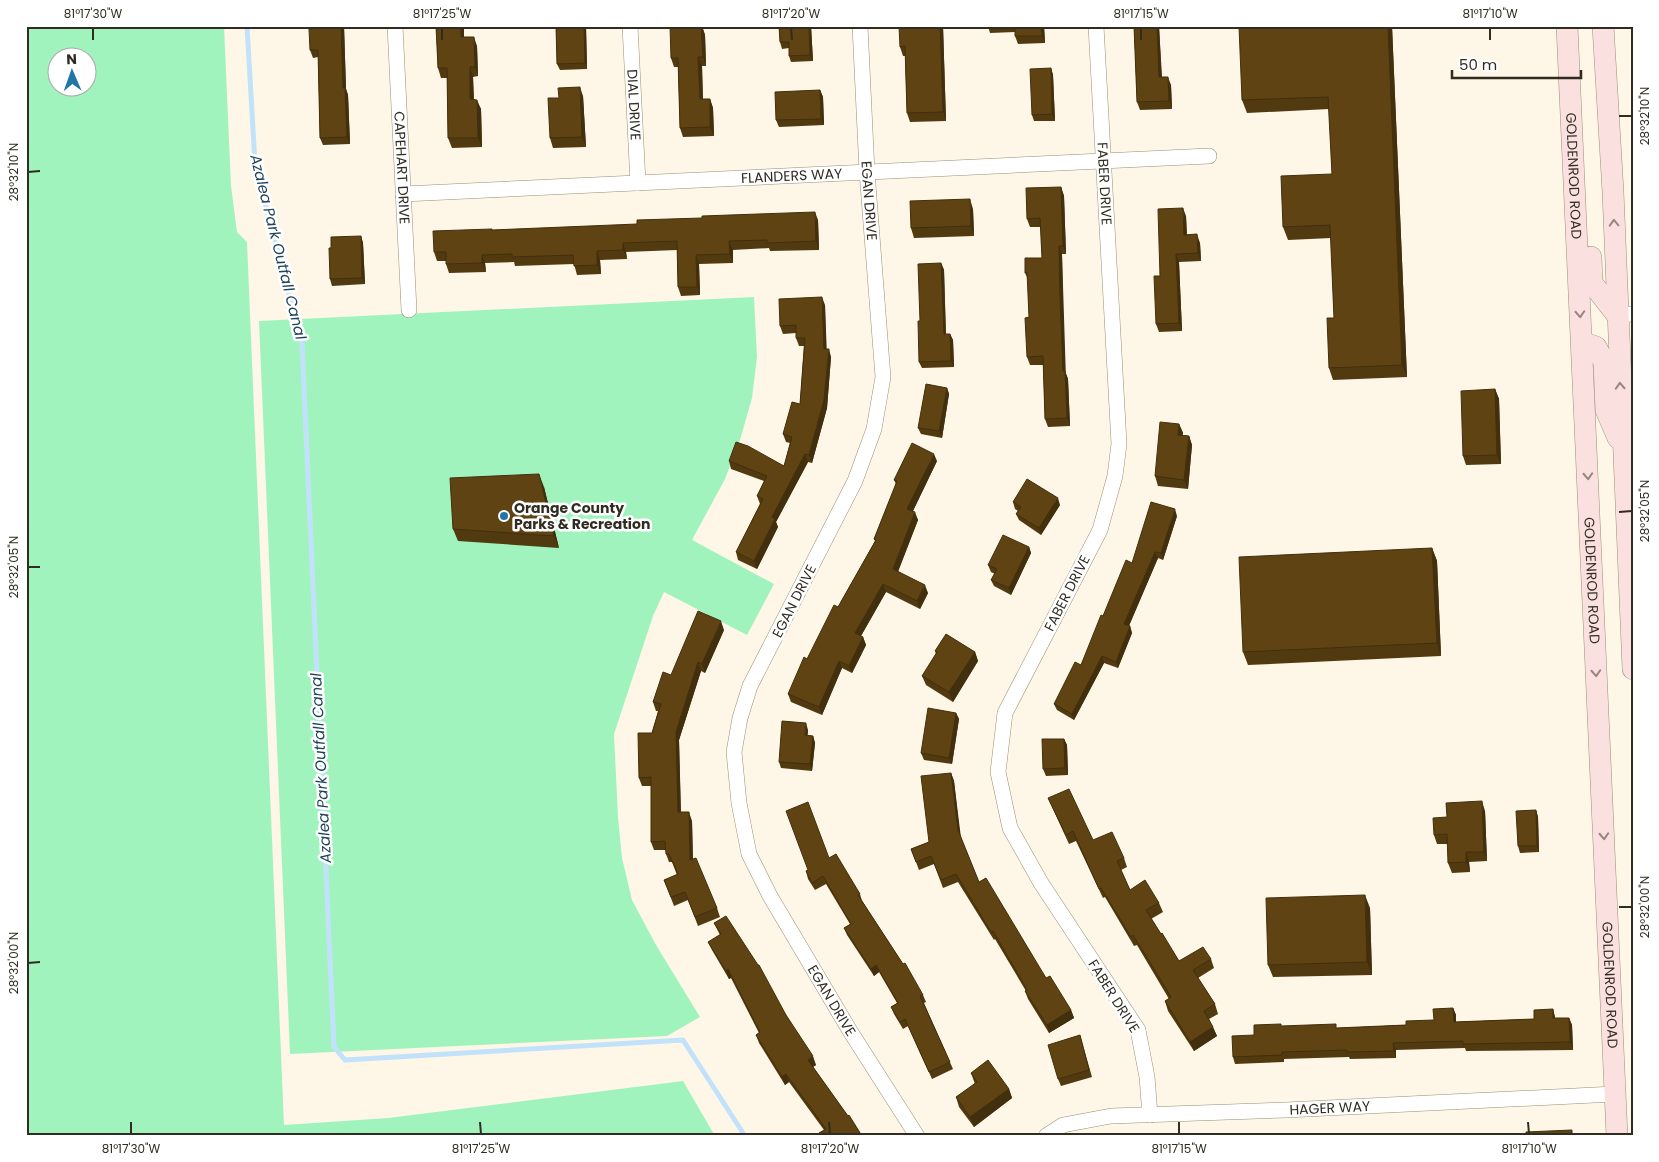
<svg xmlns="http://www.w3.org/2000/svg" width="1659" height="1162" font-family="Poppins,sans-serif">
<rect width="100%" height="100%" fill="#fef7e7"/>
<path fill="#a1f3be" fill-rule="evenodd" d="M26,26H224L231,186L237,232L247,242L284,1125L388,1118L683,1081L715,1136H26ZM58,58H88V88H58Z
M754,297L757,357L752,398L740,440L725,479L692,540L774,584L747,635L664,592L653,616L614,734L618,817L622,858L632,900L656,945L700,1017L667,1036L290,1054L259,321Z"/>
<g fill="none" stroke-linecap="round" stroke-linejoin="round">
<path stroke="#c2e2fb" stroke-width="5" d="M247,26L255,164L302,344L334,1047L345,1060L683,1040L745,1136"/>
<defs>
<g id="street">
<path id="s1" d="M395,26L409,310"/>
<path id="s2" d="M630,26L638,183"/>
<path id="s3" d="M860,26L867,172L883,377L874,429L855,481L750,686L740,718L734,752L739,803L749,854L770,896L850,1031L917,1136"/>
<path id="s4" d="M1096,26L1119,444L1115,476L1100,530L1005,713L998,772L1010,828L1041,883L1138,1030L1147,1077L1150,1115"/>
<path id="s5" d="M403,194L1209,156"/>
<path d="M1617,315L1633,314"/>
<path id="s6" d="M1046,1136L1063,1125L1111,1116L1286,1110L1615,1094"/>
</g>
<g id="secondary">
<path id="s7" d="M1567,26L1617,1136"/>
<path d="M1603,26L1613,192L1633,669"/>
<path d="M1591,257L1592,283L1617,315"/>
<path d="M1582,342L1596,347L1604,362L1606,410L1618,438"/>
</g>
</defs>
<use href="#street" stroke="#998f76" stroke-width="16"/>
<use href="#secondary" stroke="#998f76" stroke-width="22"/>
<use href="#street" stroke="#fff" stroke-width="15"/>
<use href="#secondary" stroke="#fbe0e0" stroke-width="21"/>
</g>
<path fill="#523a10" d="M319,26H344L346,89L348,95L350,144L323,145L320,138L318,57L313,58L310,50L319,28Z
M436,26H464V37L477,46L478,76L473,77L474,99L481,109L482,147L452,148L448,138L447,78H441L438,68Z
M556,26H586L587,69L560,70L557,64Z
M702,26L705,35L706,66H702L703,99H710L713,108L714,136L683,137L680,128L678,67H674L671,58Z
M779,26H811L813,61L791,62L789,56V48L782,49L780,42Z
M943,26L946,121L910,122L907,113L905,56H903L900,47Z
M988,26H1044L1045,43L1018,44L1015,36V32L990,33Z
M1134,26H1159L1162,77L1171,85L1172,109L1140,110L1137,102Z
M1392,26L1407,377L1333,380L1329,368L1334,318L1331,238L1288,240L1283,227L1332,174L1329,109L1247,113L1242,100Z
M1051,68L1053,75L1055,121H1034L1032,115Z
M820,90L823,97L824,125L779,127L776,120Z
M583,96L586,147L553,148L550,138Z
M1061,187L1064,196L1066,254H1062L1063,308L1065,371L1068,379L1070,426L1048,427L1045,419L1043,365H1030L1027,357L1029,317L1028,279L1025,273L1042,258L1041,227H1030L1027,219Z
M973,209L974,236L914,238L911,228Z
M1186,216L1187,235L1200,243L1201,261L1179,262L1182,331L1159,332L1156,324L1160,276Z
M818,220L819,250L770,251L769,248L733,250V263L699,264L700,295L681,296L678,287L677,250L626,252L627,259L600,260L601,274L577,275L574,264L515,266L514,262L485,263L486,272L449,273L446,264V261H437L434,252L493,230Z
M361,236L363,243L365,284L332,286L330,279L331,248Z
M941,263L944,270L946,334H950L953,340L954,367L922,368L919,362L920,321Z
M825,305L826,349L831,357L827,408L812,463L808,462L776,522L778,527L757,569L738,560L736,552L760,504L757,496L764,481L731,469L729,461L784,466L790,443L786,442L783,434L800,404L804,346H799L796,338V333L783,334L780,326Z
M947,388L949,394L942,438L921,434L918,428Z
M1495,389L1499,399L1501,464L1466,465L1463,456Z
M1179,424L1183,433L1182,435L1189,436L1192,445L1188,489L1158,486L1155,476Z
M937,461L913,511L918,520L898,571L928,593L920,609L886,592L861,636L863,637L866,645L852,673L842,668L822,715L791,702L788,694L807,659L838,607L875,541L874,539L896,484L894,480Z
M544,487L559,548L458,541L453,529Z
M1013,502L1060,505L1041,535L1019,520L1016,514L1018,511L1015,509Z
M1177,516L1163,560L1158,558L1129,626H1130L1132,633L1118,668L1104,663L1074,720L1057,710L1054,704L1081,665L1103,616L1132,563Z
M1029,547L1031,553L1011,595L994,586L991,580L995,574L991,572L988,565Z
M1432,548L1437,561L1441,656L1248,665L1243,652Z
M724,630L705,673L701,671L679,740L681,812L692,821L693,859L717,908L720,917L698,926L688,900L674,906L664,880L677,875L672,862H669L666,854V850H654L651,842V786H642L639,778L658,711H656L653,702L671,675Z
M935,651L975,652L978,661L953,702L926,685L922,676L936,654Z
M956,713L959,719L952,764L924,760L921,753Z
M808,730L807,736H813L815,743L812,771L781,768L779,762Z
M1064,739L1067,745L1068,775L1046,776L1043,769Z
M951,773L954,781L960,836L979,882L1046,978L1071,1010L1074,1018L1049,1033L1028,999L1025,991H1026L995,939L994,940L958,882L943,888L934,864L919,870L911,849L929,842Z
M1048,798L1093,840L1124,858L1127,867L1121,870L1130,890L1159,903L1163,912L1151,919L1179,961L1211,959L1214,968L1198,978L1215,1004L1218,1014L1209,1019L1217,1036L1194,1051L1168,1011L1165,1001L1169,999L1137,945L1134,946L1105,897L1103,898L1076,841L1069,844L1052,807Z
M1536,810L1538,817L1539,852L1520,853L1518,846Z
M1485,811L1487,861L1469,862L1470,872L1452,873L1448,863V844H1437L1434,835L1447,817Z
M829,858L860,894L862,901L923,995L926,1002L924,1003L953,1069L932,1079L908,1026L903,1029L894,1014L891,1007L897,1003L879,972L874,976L847,935L844,928L850,924L826,884L815,890L808,879L806,871Z
M1370,908L1372,975L1273,977L1268,965Z
M714,923L786,1015L816,1065L813,1067L862,1136H820L819,1133L824,1130L789,1082L785,1085L759,1043L756,1035L759,1033L731,978L729,979L712,950L708,942L720,935Z
M1453,1008L1456,1015V1022L1534,1019L1553,1009L1555,1018H1569L1572,1025L1573,1050L1466,1051L1465,1048L1396,1050V1058L1350,1059L1349,1057L1284,1059V1062L1235,1064L1233,1057L1281,1026L1337,1028L1406,1025L1434,1020Z
M1080,1035L1092,1077L1061,1086L1058,1079Z
M971,1073L1009,1089L1012,1098L974,1127L959,1107L956,1097L975,1084Z"/>
<path fill="#422f0d" d="M341,26H344L346,89L348,95L350,144L347,137L343,88Z
M461,26H464V47L461,37Z
M584,26H586L587,69L585,63Z
M702,26L705,35L706,66L703,57Z
M809,26H811L813,61L810,55Z
M940,26H943L946,121L943,112Z
M1041,26H1044L1045,43L1042,36Z
M1157,26H1159L1162,85L1159,77Z
M1388,26H1392L1407,377L1402,365Z
M474,37L477,46L478,76L475,67Z
M698,57L702,66L703,108L700,99Z
M470,67L473,77L474,109L470,99Z
M1051,68L1053,75L1055,121L1052,114Z
M1168,77L1171,85L1172,109L1169,101Z
M580,87L583,96L586,147L582,137Z
M820,90L823,97L824,125L821,119Z
M710,99L713,108L714,136L710,127Z
M477,100L481,109L482,147L478,138Z
M1061,187L1064,196L1066,254L1063,246Z
M970,199L973,209L974,236L971,226Z
M1183,208L1186,216L1187,243L1184,235Z
M815,212L818,220L819,250L816,241Z
M1197,234L1200,243L1201,261L1198,253Z
M361,236L363,243L365,284L362,278Z
M729,241L733,250V263L730,254Z
M623,243L626,252L627,259L623,250Z
M1059,246L1062,254L1066,380L1063,371Z
M597,251L600,260L601,274L597,265Z
M1176,254L1179,262L1182,331L1179,323Z
M482,255L485,263L486,272L482,263Z
M696,255L699,264L700,295L697,287Z
M941,263L944,270L946,341L944,334Z
M822,297L825,305L827,357L824,349Z
M950,334L953,340L954,367L951,361Z
M829,349L831,357L827,408L812,463L809,455Z
M1065,371L1068,379L1070,426L1067,418Z
M947,388L949,394L942,438L939,431Z
M1495,389L1499,399L1501,464L1497,455Z
M1179,424L1183,433L1182,444L1178,435Z
M1189,436L1192,445L1188,489L1184,480Z
M805,454L808,462L776,522L778,527L757,569L754,561L772,517Z
M934,454L937,461L910,517L907,509Z
M539,474L544,487L559,548L554,536Z
M1058,498L1060,505L1041,535L1039,528Z
M1175,509L1177,516L1163,560L1161,553Z
M915,512L918,520L896,577L893,569Z
M1029,547L1031,553L1011,595L1009,588Z
M1432,548L1437,561L1441,656L1437,643Z
M1155,552L1158,558L1127,630L1124,624Z
M883,584L886,592L858,641L855,633Z
M925,585L928,593L920,609L917,601Z
M721,621L724,630L705,673L702,664Z
M1130,626L1132,633L1118,668L1116,662Z
M863,637L866,645L852,673L849,666Z
M975,652L978,661L953,702L949,692Z
M1102,656L1104,663L1074,720L1072,714Z
M839,661L842,668L822,715L819,707Z
M698,662L701,671L679,740L681,821L678,812L676,732Z
M956,713L959,719L952,764L949,758Z
M806,723L808,730L807,742L805,735Z
M813,736L815,743L812,771L810,764Z
M1064,739L1067,745L1068,775L1065,768Z
M951,773L954,781L961,838L958,830Z
M1482,801L1485,811L1487,861L1484,852Z
M1536,810L1538,817L1539,852L1537,846Z
M689,812L692,821L693,869L690,860Z
M1466,852L1469,862L1470,872L1466,862Z
M1365,895L1370,908L1372,975L1367,962Z
M876,965L879,972L874,976L871,969Z
M728,969L731,978L729,979L726,971Z
M1453,1008L1456,1015V1029L1454,1022Z
M1553,1009L1555,1017L1556,1025L1553,1018Z
M1071,1010L1074,1018L1049,1033L1047,1025Z
M1569,1018L1572,1025L1573,1050L1570,1042Z
M1213,1027L1217,1036L1194,1051L1190,1042Z
M1393,1043L1396,1050V1058L1394,1051Z
M813,1056L816,1065L811,1068L808,1060Z
M786,1074L789,1082L785,1085L782,1077Z
M1009,1089L1012,1098L974,1127L970,1117Z"/>
<path fill="#5f4313" stroke="#422f0d" d="M319,26H341L343,88H345L347,137L320,138L318,50H310L309,29L319,28Z
M436,26H461V37H474L475,67H470V99L477,100L478,138H448L447,68H438Z
M556,26H584L585,63L557,64Z
M670,26H701L703,57H698L700,99H710V127L680,128L678,58H671Z
M779,26H809L810,55L789,56V42H780Z
M899,26H940L943,112L907,113L905,46L900,47Z
M1015,26H1041L1042,36H1015Z
M1134,26H1157L1159,77H1168L1169,101L1137,102Z
M1239,26H1388L1402,365L1329,368L1327,318H1334L1330,225L1283,227L1281,176L1332,174L1328,97L1242,100Z
M1051,68L1052,114L1032,115L1030,69Z
M580,87L582,137L550,138L548,98H559L558,88Z
M820,90L821,119L776,120L775,92Z
M1061,187L1063,246H1059L1060,300L1063,371H1065L1067,418L1045,419L1043,356L1027,357L1025,318L1029,317L1027,272L1025,273V258H1042L1040,218L1027,219L1026,188Z
M970,199L971,226L911,228L910,201Z
M1183,208L1184,235L1197,234L1198,253L1176,254L1179,323L1156,324L1154,276H1160L1158,209Z
M815,212L816,241L767,243V240L729,241L730,254L696,255L697,287H678L677,241L623,243V250L597,251V265L574,266L573,255L512,257V254L482,255V263L446,264V252H434L433,231L492,229V230L637,224V220L702,218V216Z
M361,236L362,278L330,279L329,248H331V237Z
M941,263L944,334H950L951,361L919,362L918,321H920L918,264Z
M822,297L824,349H829L824,400L809,455L805,454L772,517L775,519L754,561L736,552L763,499L757,496L767,476L729,461L736,442L748,446L784,466L792,437L783,434L792,402L800,404L805,338H796V325L780,326L779,299Z
M926,384L947,388L939,431L918,428Z
M1495,389L1497,455L1463,456L1461,391Z
M1160,422L1179,424L1178,435L1189,436L1184,480L1155,476Z
M912,443L934,454L907,509L915,512L893,569L925,585L917,601L883,584L855,633L863,637L849,666L839,661L819,707L788,694L804,657L807,659L834,605L838,607L876,540L874,539L897,481L894,480Z
M539,474L554,536L453,529L450,478Z
M1027,479L1058,498L1039,528L1016,514L1021,507L1013,502Z
M1151,502L1175,509L1161,553L1155,552L1124,624L1130,626L1116,662L1102,656L1072,714L1054,704L1075,662L1081,665L1101,615L1103,616L1126,560L1132,563Z
M1003,535L1029,547L1009,588L991,580L997,569L988,565Z
M1432,548L1437,643L1243,652L1239,557Z
M698,611L721,621L702,664L698,662L676,732L678,812H689L690,860L696,858L717,908L695,917L685,892L671,897L664,880L678,874L669,854H666L665,841L651,842V777L639,778L638,733H652L661,704L653,702L663,672L671,675Z
M946,634L975,652L949,692L922,676L937,652L935,651Z
M928,708L956,713L949,758L921,753Z
M782,721L806,723L805,735L813,736L810,764L779,762Z
M1042,739H1064L1065,768L1043,769Z
M951,773L958,830L979,882L986,878L1046,978L1050,976L1071,1010L1047,1025L1025,991L1027,990L993,931L991,932L956,874L941,880L931,856L916,862L911,849L929,842L921,776Z
M1069,789L1093,840L1112,832L1124,858L1117,861L1130,890L1145,880L1159,903L1146,910L1161,934L1162,933L1179,961L1203,947L1211,959L1193,970L1215,1004L1204,1011L1213,1027L1190,1042L1165,1001L1171,997L1133,935L1131,937L1101,888L1099,889L1073,831L1066,835L1048,798Z
M1482,801L1484,852H1466V862L1448,863L1447,834L1434,835L1433,818L1447,817L1446,803Z
M808,802L829,858L836,854L860,894L858,895L903,964L905,963L923,995L920,996L950,1062L929,1072L905,1019L900,1022L891,1007L898,1003L876,965L871,969L844,928L851,924L823,876L812,883L806,871L808,870L786,811Z
M1536,810L1537,846H1518L1516,811Z
M1365,895L1367,962L1268,965L1266,898Z
M726,916L758,965H759L786,1015L813,1056L808,1060L848,1116L849,1115L862,1136H821L819,1133L826,1129L786,1074L782,1077L756,1035L760,1032L728,969L726,971L708,942L721,934L714,923Z
M1453,1008L1454,1022L1534,1019V1010L1553,1009V1018H1569L1570,1042L1463,1044V1041L1393,1043L1394,1051L1347,1052V1050L1282,1052V1055L1233,1057L1232,1036L1254,1035V1025L1281,1024V1026L1336,1024V1028L1406,1025V1021L1434,1020L1433,1009Z
M1080,1035L1089,1070L1058,1079L1048,1045Z
M988,1060L1009,1089L970,1117L956,1097L977,1082L971,1073Z
M1572,1130V1136H1526V1132Z"/>
<defs><path id="oneway-chevron" d="M-2-3.5L2.5 0L-2 3.5" fill="none" stroke-width="1.6" stroke-linecap="round" stroke-linejoin="round" transform="scale(1.25)"/></defs>
<g stroke="#968681">
<use href="#oneway-chevron" transform="translate(1614 223) rotate(-92)"/>
<use href="#oneway-chevron" transform="translate(1580 314) rotate(87)"/>
<use href="#oneway-chevron" transform="translate(1620 386) rotate(-93)"/>
<use href="#oneway-chevron" transform="translate(1588 476) rotate(87)"/>
<use href="#oneway-chevron" transform="translate(1596 673) rotate(87)"/>
<use href="#oneway-chevron" transform="translate(1604 836) rotate(87)"/>
</g>
<path fill="none" stroke="#302c22" stroke-width="2" d="M93,28V40M442,28V40M791,28L792,40M1141,28V40M1490,28V40M1619,116H1632M28,172L40,171M1619,512L1632,511M28,567H40M1619,907H1632M28,963L40,962M131,1122V1134M480,1122L481,1134M829,1122L830,1134M1179,1122V1134M1528,1122L1529,1134"/>
<circle fill="#2077a6" stroke="#fff" stroke-width="2" cx="504" cy="516" r="5"/>
<g text-anchor="middle" stroke-width="5" stroke-linejoin="round" paint-order="stroke">
<g font-size="14" fill="#302c22" stroke="#fff">
<text dy="5" stroke="none"><textPath href="#s2" startOffset="79">DIAL DRIVE</textPath></text>
<text dy="5" stroke="none"><textPath href="#s1" startOffset="142">CAPEHART DRIVE</textPath></text>
<text dy="5" stroke="none"><textPath href="#s5" startOffset="389">FLANDERS WAY</textPath></text>
<text dy="5" stroke="none"><textPath href="#s7" startOffset="150">GOLDENROD ROAD</textPath></text>
<text dy="5" stroke="none"><textPath href="#s4" startOffset="158">FABER DRIVE</textPath></text>
<text dy="5" stroke="none"><textPath href="#s3" startOffset="175">EGAN DRIVE</textPath></text>
<text dy="5" stroke="none"><textPath href="#s7" startOffset="555">GOLDENROD ROAD</textPath></text>
<text transform="translate(1067 593) rotate(-63)" y="5">FABER DRIVE</text>
<text transform="translate(794 601) rotate(-63)" y="5">EGAN DRIVE</text>
<text dy="5" stroke="none"><textPath href="#s7" startOffset="960">GOLDENROD ROAD</textPath></text>
<text transform="translate(1114 996) rotate(58)" y="5">FABER DRIVE</text>
<text dy="5" stroke="none"><textPath href="#s3" startOffset="1030">EGAN DRIVE</textPath></text>
<text dy="5" stroke="none"><textPath href="#s6" startOffset="288">HAGER WAY</textPath></text>
</g>
<g font-size="14" font-weight="bold" fill="#302c22" stroke="#fff" text-anchor="start">
<text x="514" y="513">Orange County<tspan x="514" dy="16">Parks &amp; Recreation</tspan></text>
</g>
<g font-size="15" font-style="italic" fill="#1f435c" stroke="#fff">
<text transform="translate(278 247) rotate(76)" y="5">Azalea Park Outfall Canal</text>
<text transform="translate(321 768) rotate(-93)" y="5">Azalea Park Outfall Canal</text>
</g>
</g>
<rect width="1659" height="1162" fill="none" stroke="#ffffff" stroke-width="55"/>
<g transform="translate(72 72) rotate(358)"><circle r="24" fill="#ffffff" stroke="#acaba7"/>
<path d="M0-4L9 19L0 12L-9 19Z" fill="#2077a6"/>
<text y="-8" font-size="14" font-weight="bold" text-anchor="middle" fill="#302c22">N</text>
</g>
<path d="M1452 70v8h129v-8" fill="none" stroke="#302c22" stroke-width="2.5"/>
<text x="1459" y="70" font-size="15" fill="#302c22" stroke="#ffffff" stroke-width="4" paint-order="stroke">50 m</text>
<rect x="28" y="28" width="1604" height="1106" fill="none" stroke="#302c22" stroke-width="2"/>
<g font-size="12" text-anchor="middle" fill="#302c22">
<text x="93" y="18">81°17'30"W</text>
<text x="442" y="18">81°17'25"W</text>
<text x="791" y="18">81°17'20"W</text>
<text x="1141" y="18">81°17'15"W</text>
<text x="1490" y="18">81°17'10"W</text>
<text transform="translate(1645 116) rotate(-90)" y="4">28°32'10"N</text>
<text transform="translate(14 172) rotate(-90)" y="4">28°32'10"N</text>
<text transform="translate(1645 511) rotate(-90)" y="4">28°32'05"N</text>
<text transform="translate(14 567) rotate(-90)" y="4">28°32'05"N</text>
<text transform="translate(1645 907) rotate(-90)" y="4">28°32'00"N</text>
<text transform="translate(14 963) rotate(-90)" y="4">28°32'00"N</text>
<text x="131" y="1153">81°17'30"W</text>
<text x="481" y="1153">81°17'25"W</text>
<text x="830" y="1153">81°17'20"W</text>
<text x="1179" y="1153">81°17'15"W</text>
<text x="1529" y="1153">81°17'10"W</text>
</g>
</svg>
